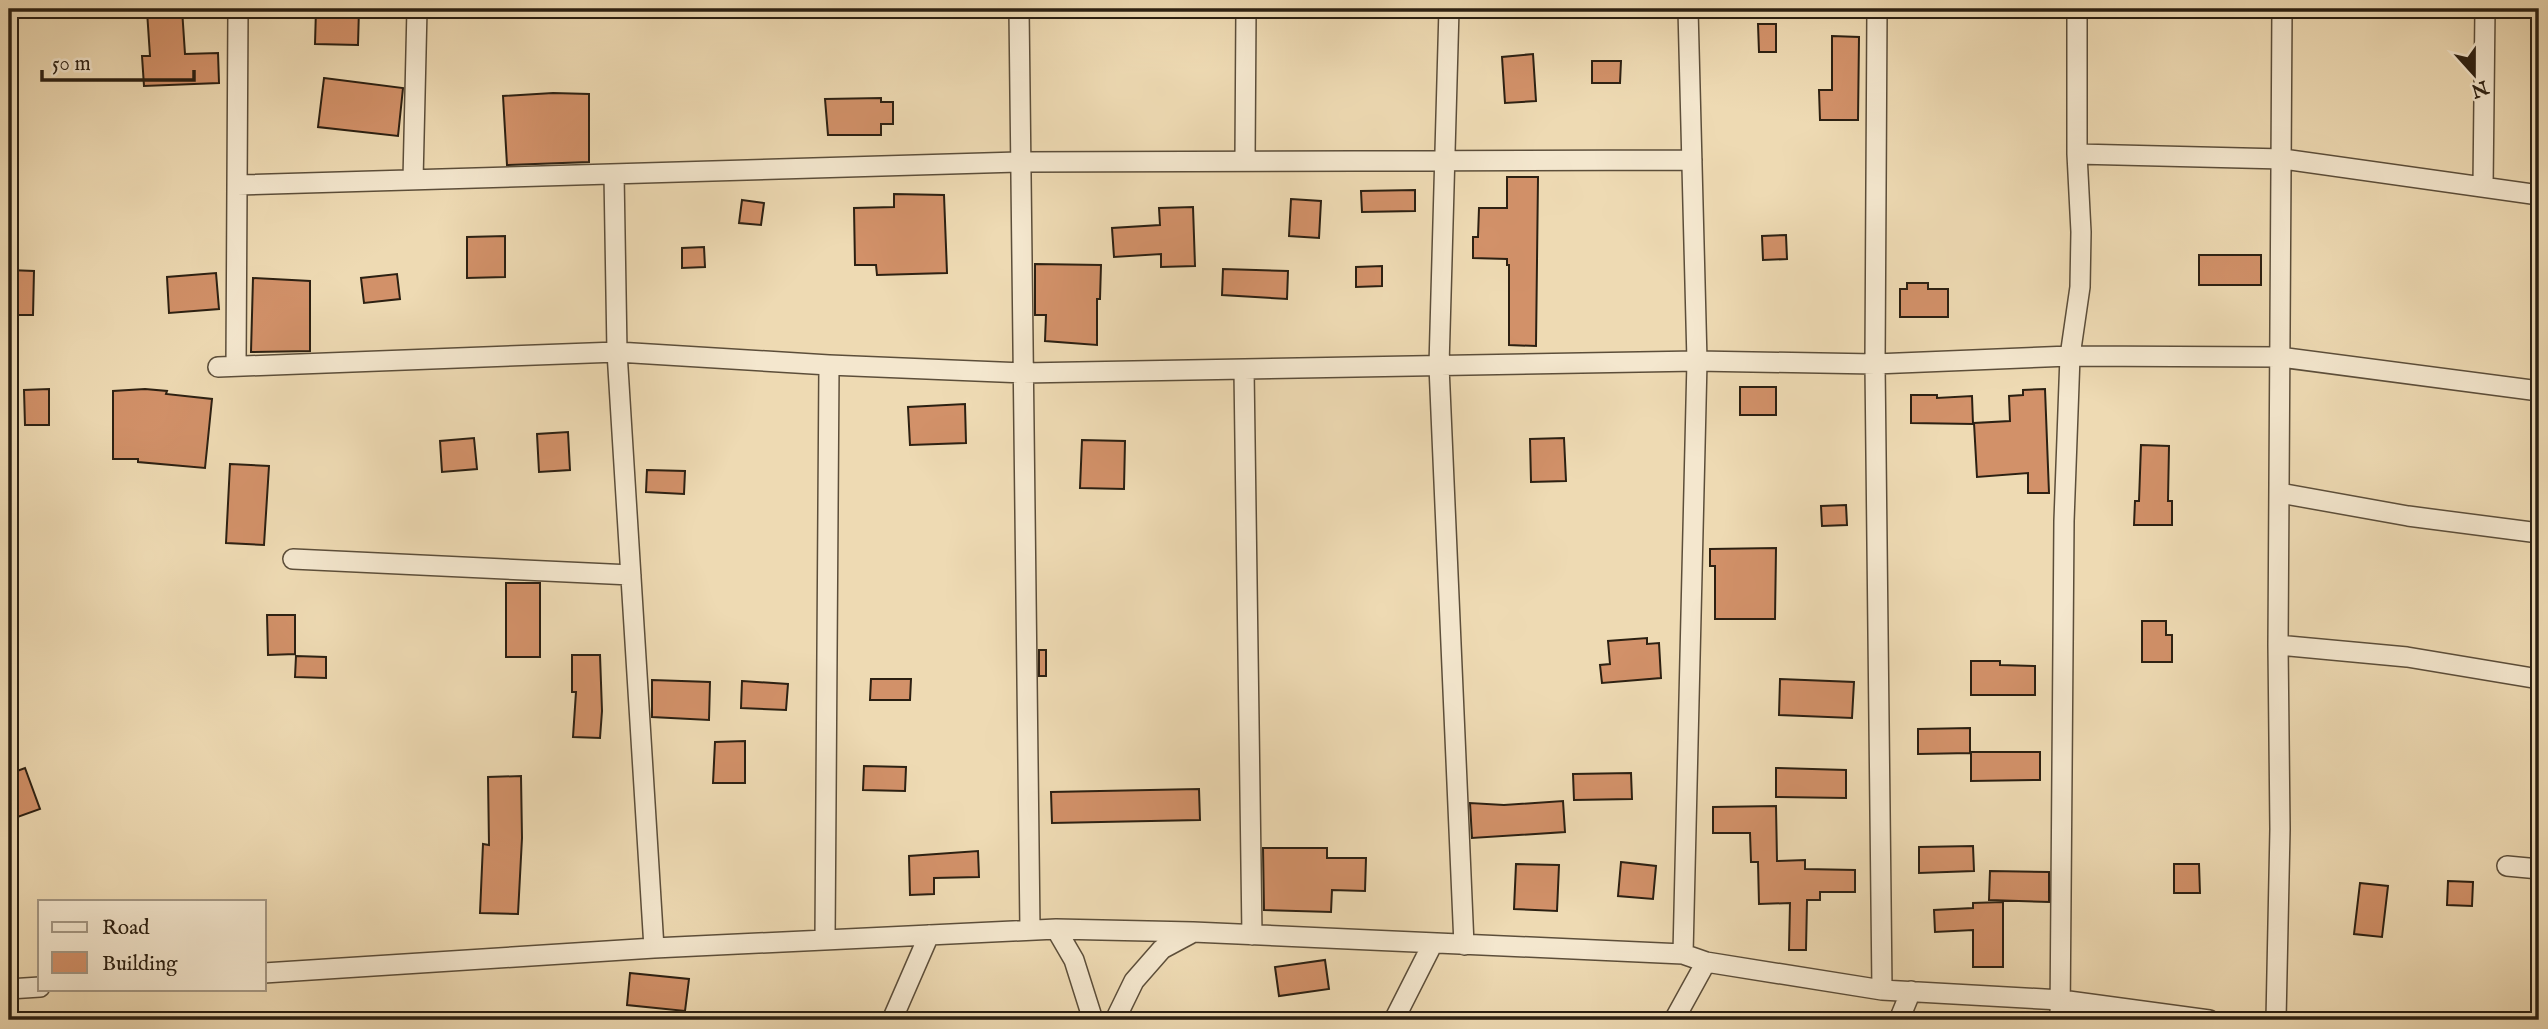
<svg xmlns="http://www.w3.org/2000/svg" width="2548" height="1029" font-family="'IM FELL English',serif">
<rect width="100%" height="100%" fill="#eedab3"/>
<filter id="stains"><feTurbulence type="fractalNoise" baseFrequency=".00286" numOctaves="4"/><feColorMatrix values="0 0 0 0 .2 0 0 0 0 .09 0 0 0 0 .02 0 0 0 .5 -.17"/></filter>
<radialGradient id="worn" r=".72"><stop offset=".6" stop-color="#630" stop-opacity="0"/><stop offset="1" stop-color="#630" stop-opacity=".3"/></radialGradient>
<path fill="#d29169" stroke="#2c2012" stroke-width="2" d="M182,9L185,54L218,53L219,83L144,86L142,56H150L147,11Z
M316,9H359L358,45L315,44Z
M1758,24H1776V52H1759Z
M1832,36L1859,37L1858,120H1820L1819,90H1832Z
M1533,54L1536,101L1505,103L1502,57Z
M1592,61H1621L1620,83H1592Z
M324,78L403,88L398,136L318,127Z
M553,93L589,94V162L507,165L503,96Z
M881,98V102H893V124H881V135H828L825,99Z
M1507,177H1538L1536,346L1509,345V265H1507V259L1473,258V237H1478L1479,208H1507Z
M1415,190V211L1362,212L1361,191Z
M894,194L944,195L947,273L877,275L876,265H855L854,208L894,207Z
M1291,199L1321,201L1319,238L1289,236Z
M742,200L764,203L761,225L739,223Z
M1193,207L1195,266L1161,267V254L1114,257L1112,228L1160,225L1159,208Z
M1786,235L1787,259L1763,260L1762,236Z
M505,236V277L467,278V237Z
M704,247L705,267L682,268V248Z
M2199,255H2261V285H2199Z
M1035,264L1101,265L1100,299H1097V345L1045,341L1046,315H1035Z
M1382,266V286L1356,287V267Z
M1223,269L1288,271L1287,299L1222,295Z
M9,270L34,271L33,315H9Z
M216,273L219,309L169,313L167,277Z
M397,274L400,299L364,303L361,278Z
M253,278L310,281V351L251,352Z
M1907,283H1928V289H1948V317H1900V289H1907Z
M1740,387H1776V415H1740Z
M49,389V425H25L24,390Z
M145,389L167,391L166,394L212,399L205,468L138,462V459H113V391Z
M2045,389L2049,493H2028V473L1977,477L1974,423L2010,421L2009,396L2023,395V390Z
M1911,395H1937V398L1972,396L1973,424L1911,423Z
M965,404L966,443L910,445L908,407Z
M568,432L570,470L539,472L537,434Z
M474,438L477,469L442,472L440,441Z
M1564,438L1566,481L1531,482L1530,439Z
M1082,440L1125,441L1124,489L1080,488Z
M2141,445L2169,446L2168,501H2172V525H2134L2135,501H2139Z
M230,464L269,466L264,545L226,543Z
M647,470L685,471L684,494L646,492Z
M1846,505L1847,525L1822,526L1821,506Z
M1776,548L1775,619H1715V566H1710V549Z
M506,583H540V657H506Z
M267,615H295V654L268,655Z
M2142,621H2166V635H2172V662H2142Z
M1647,638V644L1659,643L1661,678L1602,683L1600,665L1610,664L1608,641Z
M1039,650H1046V676H1039Z
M572,655H600L602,711L600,738L573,737L576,692H572Z
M296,656L326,657V678L295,677Z
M1971,661H2000V665L2035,666V695H1971Z
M871,679H911L910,700H870Z
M1780,679L1854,682L1852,718L1779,715Z
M652,680L710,682L709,720L652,717Z
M742,681L788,684L786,710L741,708Z
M1970,728V753L1918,754V729Z
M745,741V783H713L715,742Z
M1971,752H2040V780L1971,781Z
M864,766L906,767L905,791L863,790Z
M25,768L40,809L12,819L9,810V774Z
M1776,768L1846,770V798L1776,797Z
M1631,773L1632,799L1574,800L1573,774Z
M521,776L522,838L518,914L480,913L483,844L489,845L488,777Z
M1199,789L1200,820L1052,823L1051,792Z
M1563,801L1565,832L1472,838L1470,803L1504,805Z
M1776,806L1777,861L1805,860V869L1855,870V892H1820V900H1807L1806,950H1789L1790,903L1759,904L1758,862H1751L1750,833H1713V807Z
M1973,846L1974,871L1919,873V847Z
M1263,848H1327V858H1366L1365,891L1332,890L1331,912L1264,910Z
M978,851L979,877L934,878V894L910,895L909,856Z
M1621,862L1656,866L1653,899L1618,896Z
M1516,864L1559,865L1557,911L1514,909Z
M2174,864H2199L2200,893H2174Z
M1990,871L2049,872V902L1989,900Z
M2448,881L2473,882L2472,906L2447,905Z
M2360,883L2388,886L2382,937L2354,934Z
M2003,902V967H1973V930L1935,932L1934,910L1973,908V903Z
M1325,960L1329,989L1279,996L1275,967Z
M630,973L689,979L685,1011L627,1005Z"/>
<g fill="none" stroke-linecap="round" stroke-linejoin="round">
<defs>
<path id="minor" d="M1019,9L1030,930
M1449,9L1439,366L1464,945
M1877,9L1875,364L1882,990
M2077,154L2283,159L2539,195
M1245,160L1246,9
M614,174L617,352L654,948
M413,180L417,9
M237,185L1021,162L1692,160
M2483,187L2485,9
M236,366L238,9
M218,367L617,352L829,365L1023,373L1697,361L1875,364L2070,356L2280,357L2539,391
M1244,370L1252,935
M2280,493L2408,516L2539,533
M293,559L631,575
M2278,645L2407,657L2539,679
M2507,866L2539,869
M1056,929L1074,960L1093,1020
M825,940L829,365
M1683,954L1697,361L1688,9
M264,973L654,948L1056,929L1193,932L1683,954L1706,962L1882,990L2061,1000L2209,1020
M9,989L40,987
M892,1020L929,935
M1115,1020L1134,981L1162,949L1190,934
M1394,1020L1433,943
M1674,1020L1706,962
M1899,1020L1911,991
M2060,1020L2064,521L2070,356L2080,287L2081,232L2077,154V9
M2276,1020L2280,829L2278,645L2282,9"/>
</defs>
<use href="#minor" stroke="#5c4e3a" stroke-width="22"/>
<use href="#minor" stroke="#f4e7ce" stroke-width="19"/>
</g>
<rect width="2548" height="1029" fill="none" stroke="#eedab3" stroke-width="35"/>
<rect x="10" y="10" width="2527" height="1008" fill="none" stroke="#2c2012" stroke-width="3.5"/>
<rect x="18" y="18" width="2513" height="994" fill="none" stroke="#2c2012" stroke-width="2"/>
<rect x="38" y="900" width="228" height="91" fill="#f4e7ce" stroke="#a49783" stroke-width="2"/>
<rect x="52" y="922" width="35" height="10" fill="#f4e7ce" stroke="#a49783" stroke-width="2"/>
<text x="102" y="934" font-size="21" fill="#2c2012">Road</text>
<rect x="52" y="952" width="35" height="21" fill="#d29169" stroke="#a49783" stroke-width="2"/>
<text x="102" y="970" font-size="21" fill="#2c2012">Building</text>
<g transform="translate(2474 74) rotate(159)" stroke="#f4e7ce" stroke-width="5" paint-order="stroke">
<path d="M0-5L12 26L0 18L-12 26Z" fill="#2c2012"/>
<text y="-10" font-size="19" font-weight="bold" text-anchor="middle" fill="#2c2012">N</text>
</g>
<path d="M42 70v10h152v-10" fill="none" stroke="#2c2012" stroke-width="3.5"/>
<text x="52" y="70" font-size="21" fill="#2c2012" stroke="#f4e7ce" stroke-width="5" paint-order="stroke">50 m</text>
<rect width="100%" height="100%" filter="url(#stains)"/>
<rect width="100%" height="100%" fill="url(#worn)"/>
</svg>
